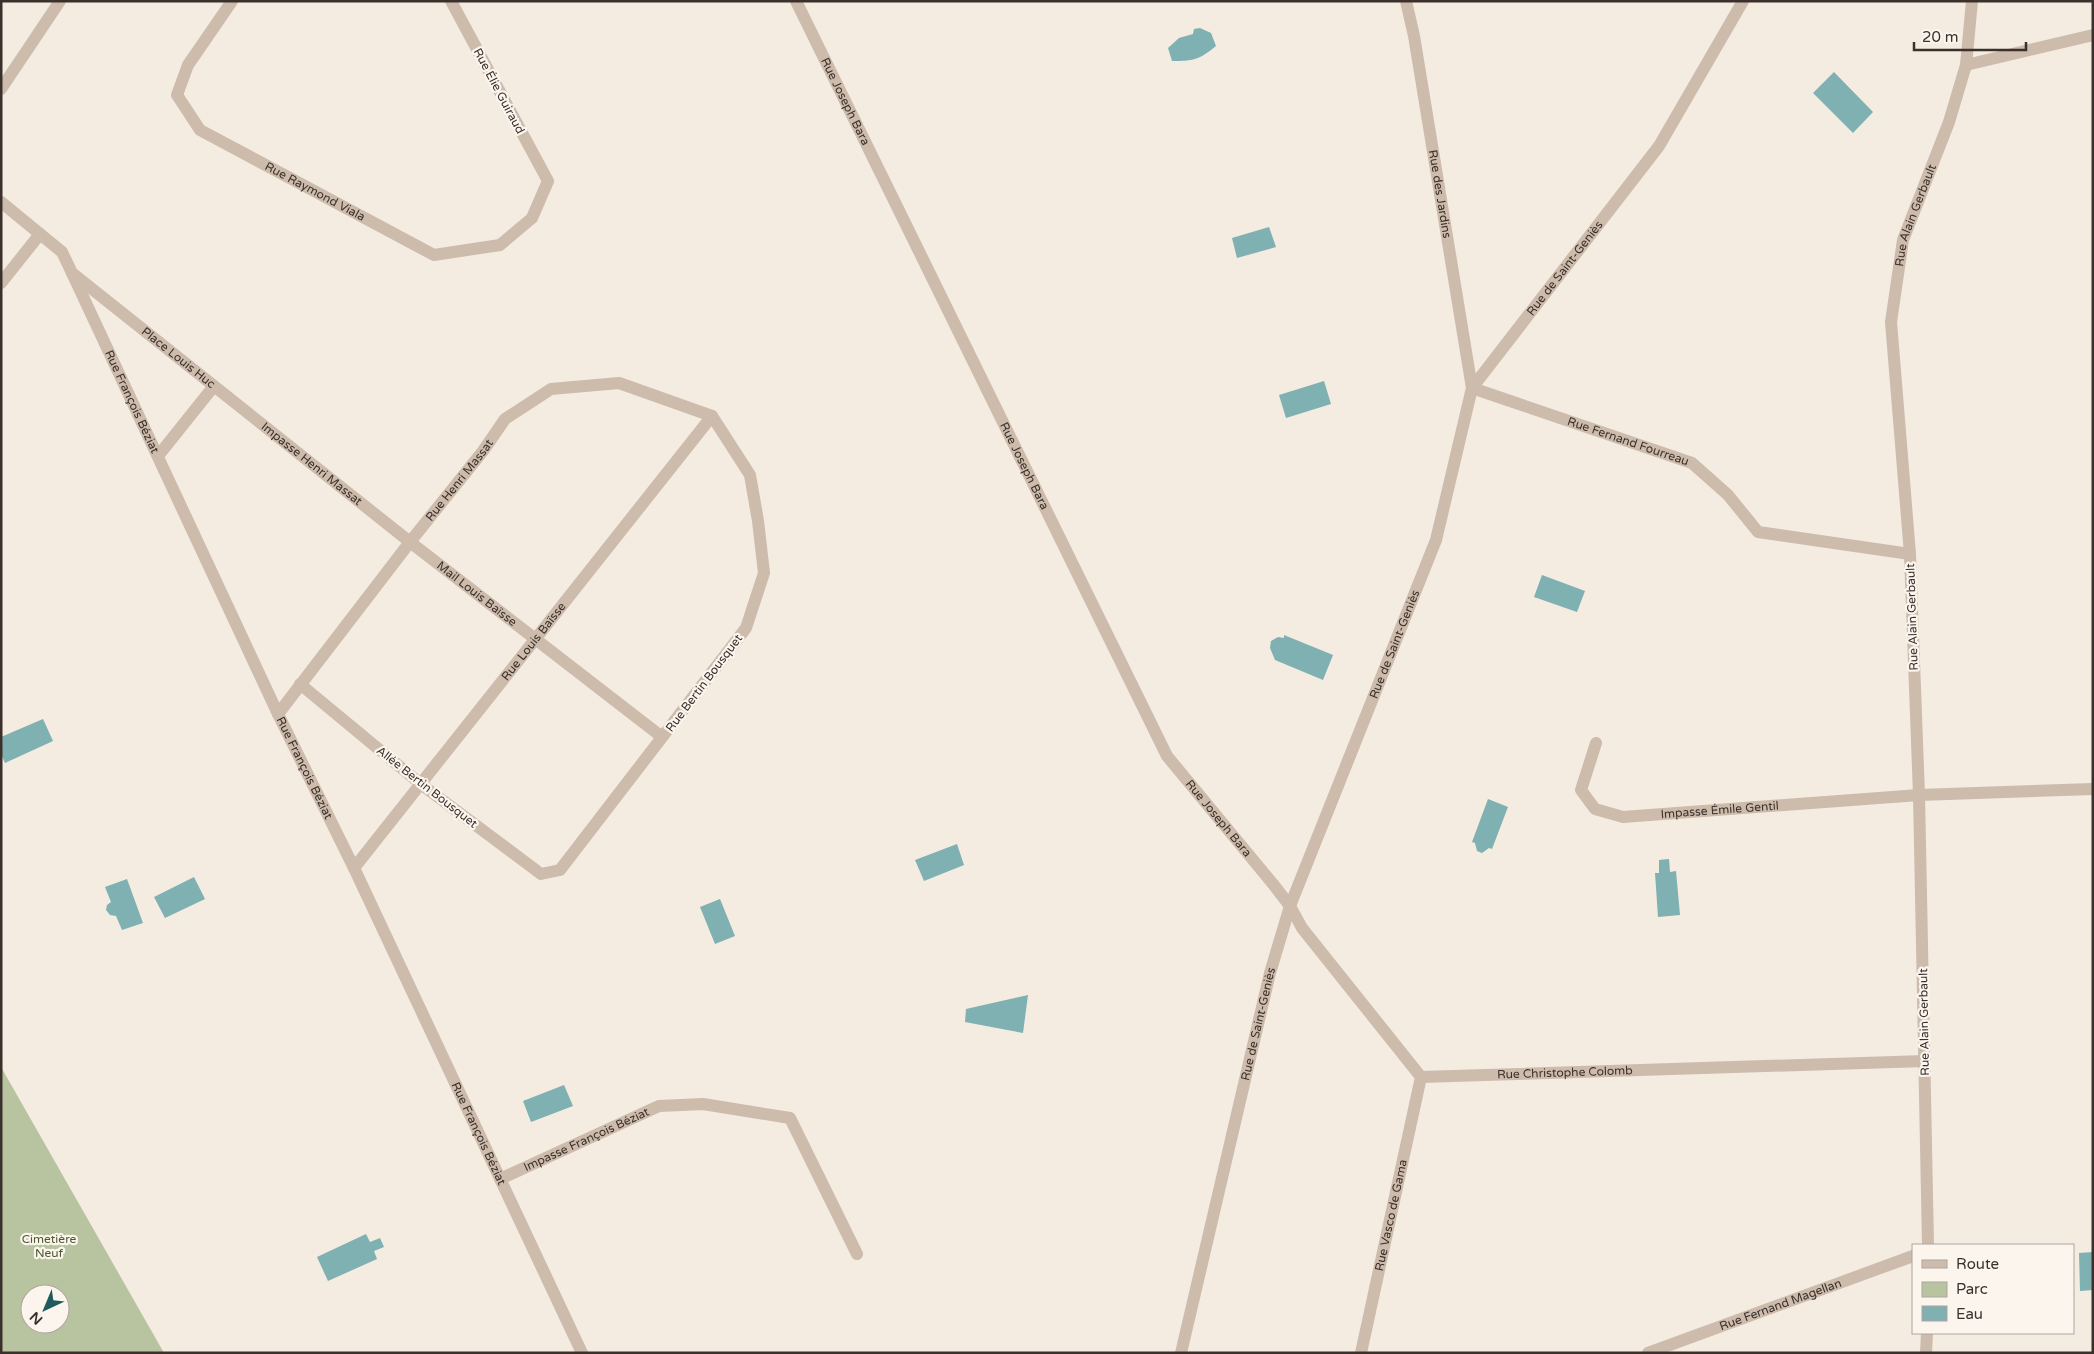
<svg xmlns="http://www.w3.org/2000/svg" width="2094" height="1354" font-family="'Varela Round',sans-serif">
<rect width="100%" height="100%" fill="#f4ebe1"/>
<path fill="#b8c4a0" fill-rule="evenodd" d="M1,1067L164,1353H1ZM30,1294H60V1324H30Z"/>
<path fill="#7fb0b2" d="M1200,28L1211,33L1216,46C1199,60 1193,61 1172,61L1168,48L1179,38L1193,34L1194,29Z
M1834,72L1873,112L1853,133L1813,93Z
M1269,227L1276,247L1237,258L1232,238Z
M1324,381L1331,404L1286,418L1279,395Z
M1542,575L1585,591L1577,612L1534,597Z
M1284,635L1333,655L1323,680L1275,660L1270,648L1271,641L1278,637L1284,638Z
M43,719L53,741L5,763L1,754V737Z
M1488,799L1508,807L1492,849L1489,848L1482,853L1477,851L1475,843L1472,842Z
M957,844L964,865L924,881L915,860Z
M1669,859L1670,872L1676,871L1680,915L1658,917L1655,873H1659V860Z
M194,877L205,899L165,918L154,897Z
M127,879L143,923L122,930L116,916L110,915L106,910L107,905L111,902L105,887Z
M720,899L735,936L715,944L700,907Z
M1028,995L1023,1033L965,1022L966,1009Z
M564,1085L573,1106L531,1122L523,1101Z
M366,1234L370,1242L380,1238L384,1247L374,1251L377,1259L328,1281L317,1257Z
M2093,1252V1290L2080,1291L2079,1253Z"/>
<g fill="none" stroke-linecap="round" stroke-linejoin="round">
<path stroke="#cdbbac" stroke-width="12" id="s1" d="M72,273L214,386L158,456"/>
<g stroke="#cdbbac" stroke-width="12">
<path id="s2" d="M214,386L410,542L662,737"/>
<path id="s3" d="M354,868L712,416"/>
</g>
<g stroke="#cdbbac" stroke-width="12">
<path id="s4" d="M232,1L188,65L177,95L200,130L434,255L500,245L532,218L548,181L451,1"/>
<path id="s5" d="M796,1L1167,756L1273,884L1290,906L1302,928L1421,1077L1925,1061"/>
<path id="s6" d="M1406,1L1414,36L1472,388"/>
<path d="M1966,65L2093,35"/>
<path id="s7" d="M1,202L62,252L72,273L278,714L354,868L582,1353"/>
<path d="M1,283L40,234"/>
<path id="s8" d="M1472,388L1692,463L1728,495L1758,532L1910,554"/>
<path id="s9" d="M278,714L410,542L483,451L505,419L551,389L619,383L712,416L750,475L758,521L764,573L746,628L560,870L541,874L422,785L300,684"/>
<path id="s10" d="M1596,743L1581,790L1595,809L1623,817L1919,795L2093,789"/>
<path id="s11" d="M500,1179L659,1106L703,1104L790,1118L857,1254"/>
<path id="s12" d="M1928,1245L1919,795L1910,554L1891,322L1903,240L1949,122L1966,65L1972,1"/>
<path id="s13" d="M1181,1353L1270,973L1290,906L1436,540L1472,388L1659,146L1743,1"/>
<path id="s14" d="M1361,1353L1421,1077"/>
<path id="s15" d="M1648,1353L1913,1256"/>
<path d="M1926,1353L1927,1333"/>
</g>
<path stroke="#cdbbac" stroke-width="12" d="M1,89L60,1"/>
</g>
<g text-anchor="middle" stroke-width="4.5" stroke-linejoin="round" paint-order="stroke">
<g font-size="12" fill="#3b302b" stroke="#fbf5ee">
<text transform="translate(499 91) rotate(62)" y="4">Rue Élie Guiraud</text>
<text dy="4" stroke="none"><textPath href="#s5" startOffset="112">Rue Joseph Bara</textPath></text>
<text dy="4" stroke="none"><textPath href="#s4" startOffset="282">Rue Raymond Viala</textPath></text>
<text dy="4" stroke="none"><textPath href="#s6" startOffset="196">Rue des Jardins</textPath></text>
<text dy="4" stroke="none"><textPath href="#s12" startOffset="1034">Rue Alain Gerbault</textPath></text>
<text dy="4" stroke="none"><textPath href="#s13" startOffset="1162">Rue de Saint-Geniès</textPath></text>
<text dy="4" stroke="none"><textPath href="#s1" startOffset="136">Place Louis Huc</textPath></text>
<text dy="4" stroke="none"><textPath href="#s7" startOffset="244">Rue François Béziat</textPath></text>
<text dy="4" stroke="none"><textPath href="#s8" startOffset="165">Rue Fernand Fourreau</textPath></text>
<text dy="4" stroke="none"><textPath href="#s2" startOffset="125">Impasse Henri Massat</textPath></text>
<text dy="4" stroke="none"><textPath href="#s5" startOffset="518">Rue Joseph Bara</textPath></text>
<text dy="4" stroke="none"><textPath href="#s9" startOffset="296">Rue Henri Massat</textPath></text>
<text dy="4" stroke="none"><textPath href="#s2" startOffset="335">Mail Louis Baïsse</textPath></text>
<text transform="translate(1912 617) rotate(-92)" y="4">Rue Alain Gerbault</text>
<text dy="4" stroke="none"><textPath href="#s3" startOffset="289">Rue Louis Baïsse</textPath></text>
<text dy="4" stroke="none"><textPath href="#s13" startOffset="742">Rue de Saint-Geniès</textPath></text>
<text transform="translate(704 683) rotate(-53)" y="4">Rue Bertin Bousquet</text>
<text dy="4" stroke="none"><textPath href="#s7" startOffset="649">Rue François Béziat</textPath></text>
<text transform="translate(427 787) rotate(38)" y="4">Allée Bertin Bousquet</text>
<text dy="4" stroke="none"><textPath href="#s10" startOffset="199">Impasse Émile Gentil</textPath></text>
<text dy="4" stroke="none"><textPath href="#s5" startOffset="922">Rue Joseph Bara</textPath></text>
<text transform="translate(1924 1022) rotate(-91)" y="4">Rue Alain Gerbault</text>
<text dy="4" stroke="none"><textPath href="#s13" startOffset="338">Rue de Saint-Geniès</textPath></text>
<text dy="4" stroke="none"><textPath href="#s5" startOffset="1395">Rue Christophe Colomb</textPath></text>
<text dy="4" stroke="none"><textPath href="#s7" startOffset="1054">Rue François Béziat</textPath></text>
<text dy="4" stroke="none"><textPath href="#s11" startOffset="95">Impasse François Béziat</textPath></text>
<text dy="4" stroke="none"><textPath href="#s14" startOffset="141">Rue Vasco de Gama</textPath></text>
<text dy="4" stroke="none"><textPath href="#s15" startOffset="141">Rue Fernand Magellan</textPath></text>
</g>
<g font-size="12" fill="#4a5a2e" stroke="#fbf5ee">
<text x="49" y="1243">Cimetière<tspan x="49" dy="14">Neuf</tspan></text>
</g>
</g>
<rect width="2094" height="1354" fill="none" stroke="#3b302b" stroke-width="5"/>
<rect x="1912" y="1244" width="162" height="90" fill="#fbf5ee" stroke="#aea6a0"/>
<rect x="1922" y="1260" width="25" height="8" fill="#cdbbac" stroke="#aea6a0"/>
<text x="1956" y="1269" font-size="15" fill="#3b302b">Route</text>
<rect x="1922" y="1282" width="25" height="15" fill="#b8c4a0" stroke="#aea6a0"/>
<text x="1956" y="1294" font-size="15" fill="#3b302b">Parc</text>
<rect x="1922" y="1306" width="25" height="15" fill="#7fb0b2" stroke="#aea6a0"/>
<text x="1956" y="1319" font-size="15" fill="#3b302b">Eau</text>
<g transform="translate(45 1309) rotate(224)"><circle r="24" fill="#fbf5ee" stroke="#aea6a0"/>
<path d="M0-4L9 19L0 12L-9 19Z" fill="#1f5a5e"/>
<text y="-8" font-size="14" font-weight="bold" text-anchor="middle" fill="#3b302b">N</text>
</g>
<path d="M1914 42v8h112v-8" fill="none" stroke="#3b302b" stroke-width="2.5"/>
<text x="1922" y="42" font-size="15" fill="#3b302b" stroke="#fbf5ee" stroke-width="4" paint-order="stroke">20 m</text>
</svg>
